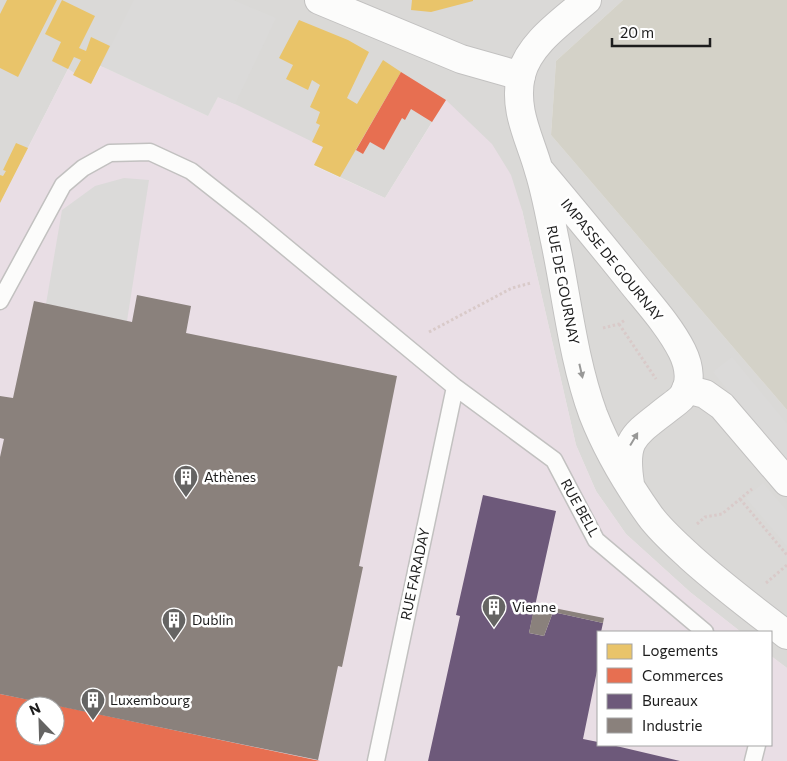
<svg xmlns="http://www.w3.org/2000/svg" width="787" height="761" font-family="Commissioner,sans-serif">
<rect width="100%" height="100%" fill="#ebe9e6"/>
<path fill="#dad9d7" d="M0,0H623L556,61L551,135L787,410V668L771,656V632H741L690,592L626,534L596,491L576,445L522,210L432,122L385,198L314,165L322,147L218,97L100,66L91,84L68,69L0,203Z"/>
<path fill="#e9dee5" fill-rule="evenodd" d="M101,66L208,116L218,97L235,104L323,147L314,166L385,198L446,100L492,144L511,175L522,210L576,445L596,491L626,534L690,592L741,632H598V745H771V656L787,668V761H0V203L68,69L91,84ZM25,706H55V736H25Z"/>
<path fill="#d4d2c8" d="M623,0H787V410L551,135L556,61Z"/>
<path fill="#dbdad9" d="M134,0H233L276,18L235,104L218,97L208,116L101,66Z
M124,178L149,180L127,321L46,304L62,210L95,186Z
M732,357L787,424V462L713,372Z
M763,483L787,511V546L746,498Z"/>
<path fill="#e9c46a" d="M7,0H57L18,77L0,68V14Z
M62,0L95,16L79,48L86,51L91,37L110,46L91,84L73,75L81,60L74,57L68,69L52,61L61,42L45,34Z
M412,0H473V1L431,12L411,10Z
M299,20L348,40L369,52L347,98L357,104L383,60L401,72L340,177L314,165L323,147L312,142L320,125L316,123L320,112L310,107L320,85L312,80L308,90L286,79L293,65L279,58Z
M16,143L28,148L0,203V175L3,176L6,171L3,170Z"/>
<path fill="#e76f51" d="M401,72L446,100L432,122L411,109L405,120L402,118L384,150L370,142L363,154L356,150Z
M0,694L55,705L25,706V736H55V705L320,761H0Z"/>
<path fill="#6d597a" d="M483,495L556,511L529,633L544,636L553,612L603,623L601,632H598V666L583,739L598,742V745H612L680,761H428L460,616L456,615Z"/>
<path fill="#8a817c" d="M137,295L191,306L186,333L397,376L359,566L363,567L353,615L342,667L338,666L318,760L0,694V457L4,439L0,438V396L13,398L34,301L132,322Z
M534,608L553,612L544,636L529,633Z
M554,608L604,618L603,623L553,612Z"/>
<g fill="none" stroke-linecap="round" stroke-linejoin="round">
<defs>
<path id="service" d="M0,301L63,185L83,168L110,153L150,152L191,171L252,219L455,387L554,460L596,540L705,632
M376,761L455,387
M753,761L757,745"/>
<path id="minor" d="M319,0L461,59L521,76
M686,389L705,394L722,406L787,482"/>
<path id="tertiary" d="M587,0C563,21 529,43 521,75C513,111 530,138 539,171C546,193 550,217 555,241C567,298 573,359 593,414C607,450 628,485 650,516C661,531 676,544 690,557C721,585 754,610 787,635
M541,172C572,209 603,246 633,284C650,305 670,327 682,351C689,365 693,385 681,398C677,402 671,406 666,410C633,436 623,439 630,484"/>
</defs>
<use href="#service" stroke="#c2c1c0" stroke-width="19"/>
<use href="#minor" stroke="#c2c1c0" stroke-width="30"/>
<use href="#tertiary" stroke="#c2c1c0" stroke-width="30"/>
<path stroke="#d9cac9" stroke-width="3" stroke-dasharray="2.5 2.5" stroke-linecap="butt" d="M619,324L656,379
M603,328L619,324L625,320
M429,332L512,288L531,283
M740,499L787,555
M697,524L705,517L722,514L752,489
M766,583L787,565"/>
<use href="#service" stroke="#fcfcfb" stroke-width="16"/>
<use href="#minor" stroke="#fcfcfb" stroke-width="28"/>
<use href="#tertiary" stroke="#fcfcfb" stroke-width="28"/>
</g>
<defs><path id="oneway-solid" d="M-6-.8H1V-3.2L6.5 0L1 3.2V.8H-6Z" transform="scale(1.25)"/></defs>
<g fill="#989897">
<use href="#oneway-solid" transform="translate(581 371) rotate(77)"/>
<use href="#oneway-solid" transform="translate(634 439) rotate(-59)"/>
</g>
<defs>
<symbol id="building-pin" viewBox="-11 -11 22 30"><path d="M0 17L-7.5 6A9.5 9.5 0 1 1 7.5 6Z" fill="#656463" stroke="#fff"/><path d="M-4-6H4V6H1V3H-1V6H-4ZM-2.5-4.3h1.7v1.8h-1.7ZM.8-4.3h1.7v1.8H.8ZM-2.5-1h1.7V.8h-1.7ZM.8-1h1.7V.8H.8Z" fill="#fff"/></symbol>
</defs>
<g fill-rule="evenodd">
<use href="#building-pin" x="172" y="463" width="28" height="38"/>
<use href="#building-pin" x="480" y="593" width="28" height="38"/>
<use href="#building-pin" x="160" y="606" width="28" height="38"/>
<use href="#building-pin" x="79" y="686" width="28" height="38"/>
</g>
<g text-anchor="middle" stroke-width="5" stroke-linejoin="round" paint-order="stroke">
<g font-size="14" fill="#1d1d1d" stroke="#fff">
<text transform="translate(612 260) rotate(51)" y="5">IMPASSE DE GOURNAY</text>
<text transform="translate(563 285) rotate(79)" y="5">RUE DE GOURNAY</text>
<text transform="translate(580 508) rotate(61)" y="5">RUE BELL</text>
<text transform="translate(415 574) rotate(-78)" y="5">RUE FARADAY</text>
</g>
<g font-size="14" fill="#1d1d1d" stroke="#fff" text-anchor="start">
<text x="204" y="482">Athènes</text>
<text x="512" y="612">Vienne</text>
<text x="192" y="625">Dublin</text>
<text x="110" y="705">Luxembourg</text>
</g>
</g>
<rect x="597" y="631" width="175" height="115" fill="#ffffff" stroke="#a5a5a5"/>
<rect x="607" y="644" width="25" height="15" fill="#e9c46a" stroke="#a5a5a5"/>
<text x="642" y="656" font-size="15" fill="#1d1d1d">Logements</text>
<rect x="607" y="668" width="25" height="15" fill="#e76f51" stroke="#a5a5a5"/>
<text x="642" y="681" font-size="15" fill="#1d1d1d">Commerces</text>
<rect x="607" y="694" width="25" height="15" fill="#6d597a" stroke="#a5a5a5"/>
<text x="642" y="706" font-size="15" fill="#1d1d1d">Bureaux</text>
<rect x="607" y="718" width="25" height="15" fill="#8a817c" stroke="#a5a5a5"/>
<text x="642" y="731" font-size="15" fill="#1d1d1d">Industrie</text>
<g transform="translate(40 721) rotate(337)"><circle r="24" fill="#ffffff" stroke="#a5a5a5"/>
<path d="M0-4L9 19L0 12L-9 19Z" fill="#656463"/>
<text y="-8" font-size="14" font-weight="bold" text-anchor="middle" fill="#1d1d1d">N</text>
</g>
<path d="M612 38v8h98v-8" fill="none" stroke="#1d1d1d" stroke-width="2.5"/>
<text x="620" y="38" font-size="15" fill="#1d1d1d" stroke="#ffffff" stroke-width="4" paint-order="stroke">20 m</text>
</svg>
